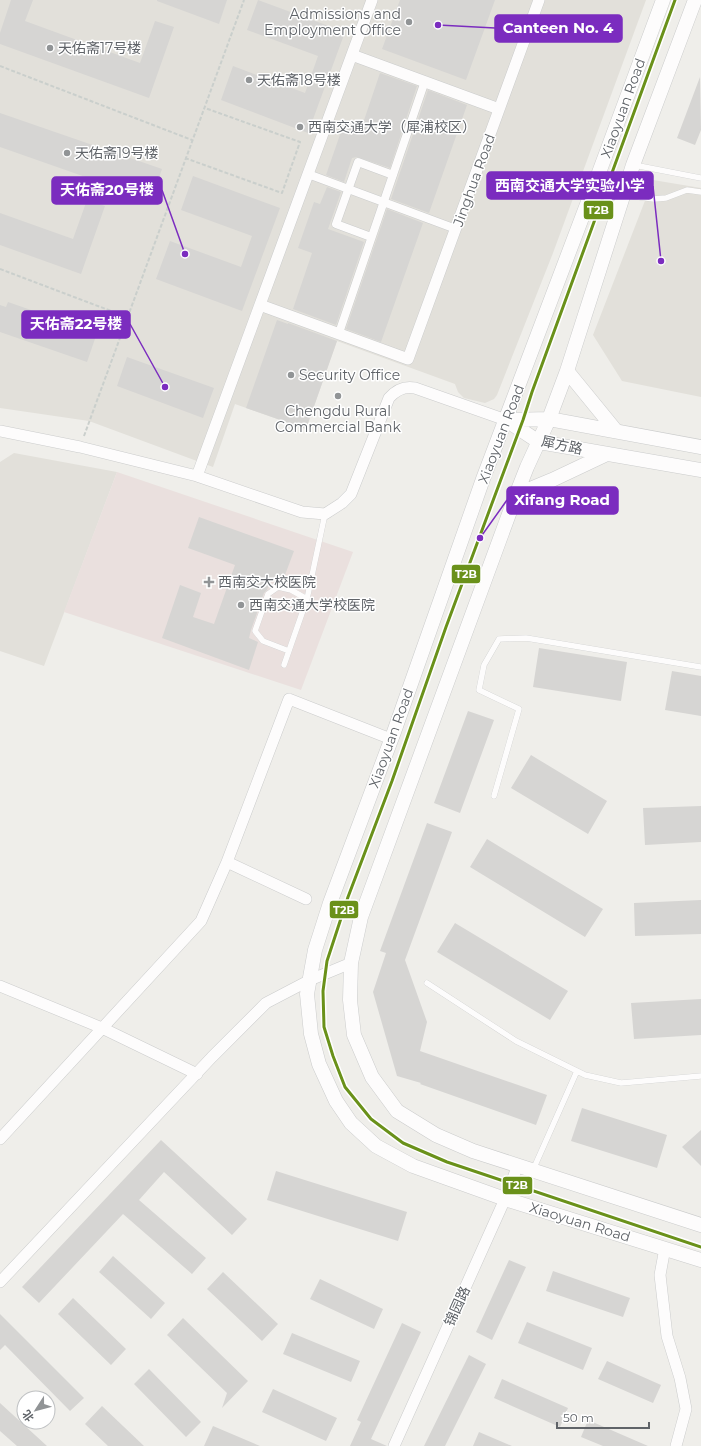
<svg xmlns="http://www.w3.org/2000/svg" width="701" height="1446" font-family="Montserrat,'Noto Sans SC',sans-serif">
<rect width="100%" height="100%" fill="#efeeea"/>
<path fill="#e2e0da" d="M0,0H646L553,253L497,395L494,399L485,403L464,398L458,392L455,384L337,341L306,429L235,404L213,467L89,421L0,408Z
M653,180L701,188V397L622,381L593,335Z
M14,453L117,472L44,666L0,651V462Z"/>
<path fill="#eae0de" d="M117,472L353,552L301,690L64,612Z"/>
<path fill="#d6d5d3" d="M11,0H33L25,21L140,63L155,21L174,27L149,98L0,44V33Z
M157,0H227L219,24L157,1Z
M258,0L345,32L308,133L221,100L233,66L305,93L318,56L247,30Z
M400,0H495L466,80L382,49Z
M380,73L417,86L390,168L357,157L352,158L344,182L326,175L343,126L360,132Z
M700,77L701,130L695,145L677,138Z
M428,90L467,105L429,213L391,199Z
M0,113L162,169L151,200L0,147Z
M193,176L280,208L242,311L156,279L170,241L241,267L252,236L181,210Z
M327,187L341,192L328,229L364,242L336,325L293,309L312,253L298,248L314,202L320,204Z
M87,200L105,206L81,274L0,245V213L73,239Z
M387,209L423,223L381,342L346,329Z
M8,302L97,333L87,362L0,332V305L6,307Z
M277,320L288,324V323L337,341L306,429L246,408Z
M127,357L214,388L203,418L117,386Z
M199,517L294,551L282,583L271,579L267,590L264,593L251,630L249,638L258,642L249,670L162,638L180,585L201,593L193,617L214,624L235,565L188,548Z
M539,648L627,662L621,701L533,687Z
M672,671L701,676V716L665,710Z
M468,711L494,720L460,813L434,803Z
M531,755L607,801L588,834L511,788Z
M701,806V842L645,845L643,808Z
M427,823L452,832L405,960L427,1022L420,1051L547,1095L536,1125L420,1084L421,1083L397,1076L373,992L386,953L380,951Z
M487,839L603,909L585,937L470,867Z
M701,900V934L635,936L634,903Z
M455,923L568,991L550,1020L437,952Z
M701,999V1035L634,1039L631,1003Z
M582,1108L667,1135L657,1168L571,1141Z
M701,1130V1166L682,1147Z
M161,1140L247,1219L232,1235L164,1172L139,1200L206,1258L192,1274L123,1214L39,1303L22,1287Z
M276,1171L407,1212L398,1241L267,1200Z
M113,1256L165,1303L151,1319L99,1272Z
M509,1260L526,1267L492,1340L476,1332Z
M553,1271L630,1298L623,1317L546,1291Z
M223,1272L278,1324L262,1341L207,1289Z
M320,1279L383,1309L374,1329L310,1299Z
M73,1298L126,1349L111,1365L58,1314Z
M0,1314L84,1398L70,1411L5,1345L0,1350Z
M183,1318L248,1381L222,1408L227,1393L167,1335Z
M527,1322L592,1348L583,1370L518,1343Z
M402,1323L421,1332L371,1439L387,1446H350L361,1422L357,1420Z
M292,1333L360,1361L351,1382L283,1354Z
M469,1355L486,1364L445,1446H424Z
M607,1361L661,1385L653,1403L598,1379Z
M149,1369L201,1422L186,1437L134,1384Z
M502,1379L568,1408L560,1427L494,1398Z
M273,1389L337,1418L326,1441L262,1412Z
M0,1403L47,1446H17L0,1431Z
M102,1406L144,1446H108L85,1424Z
M588,1420L648,1446H603L581,1437Z
M213,1426L260,1446H204Z
M479,1432L512,1446H473Z"/>
<g fill="none" stroke-linecap="round" stroke-linejoin="round">
<defs>
<path id="service" d="M634,165L701,178
M624,195L654,199L666,198L687,190L701,192
M289,651L263,641L255,631L268,594L278,587L291,590L307,599
M284,665L307,599L325,514
M494,796L519,709L479,690L484,665L499,639L526,638L701,667
M427,983L516,1041L585,1075L621,1083L701,1076
M533,1170L577,1071"/>
<path id="pedestrian" d="M308,174L456,229
M371,237L336,224L358,162L393,175
M339,333L425,81"/>
<path id="minor" d="M352,55L499,109
M260,305L408,359L539,0
M0,431L80,447L197,476L302,512L325,514L342,503L351,494L389,398C396,390 405,386 415,388L506,420
M197,476L372,0
M227,862L306,899
M0,986L102,1028L197,1074
M0,1139L201,921L227,862L289,699L391,739
M665,1248L660,1275L667,1336L680,1378L686,1409L676,1446
M0,1282L212,1057L266,1003L310,980L351,963
M394,1446L505,1199L518,1165"/>
<path id="tertiary" d="M663,0L597,178L483,479L394,732L330,903L315,950L307,994L311,1034L319,1064L336,1101L351,1123L376,1146L413,1166L505,1199L701,1260
M695,0L633,165L567,371L549,419L527,467L516,495L361,917L351,963L350,1000L354,1035L372,1077L397,1111L436,1135L473,1151L701,1225
M567,371L616,431
M506,420L539,442L701,470
M506,420L549,419L701,447
M516,495L552,480L607,454"/>
</defs>
<use href="#service" stroke="#cbcccc" stroke-width="6"/>
<use href="#pedestrian" stroke="#cbcccc" stroke-width="9"/>
<use href="#minor" stroke="#cbcccc" stroke-width="12"/>
<use href="#tertiary" stroke="#cbcccc" stroke-width="15"/>
<path stroke="#cacfcc" stroke-width="2" stroke-dasharray="4 2" stroke-linecap="butt" d="M0,66L192,140
M185,158L282,193L300,142L205,108
M0,269L127,317
M84,436L244,0"/>
<use href="#service" stroke="#fdfcfc" stroke-width="5.5"/>
<use href="#pedestrian" stroke="#fdfcfc" stroke-width="8"/>
<use href="#minor" stroke="#fdfcfc" stroke-width="11"/>
<use href="#tertiary" stroke="#fdfcfc" stroke-width="14"/>
<defs>
<path id="tram-1" d="M675,0L532,392L523,420L446,627L392,781L348,897L327,961L323,991L324,1027L333,1056L345,1087L371,1119L403,1143L447,1162L701,1247"/>
</defs>
<use href="#tram-1" stroke="#fff" stroke-width="6"/>
<use href="#tram-1" stroke="#6a911a" stroke-width="3"/>
</g>
<g fill="#919496" stroke="#fff" stroke-width="1.5">
<circle cx="409" cy="22" r="4"/>
<circle cx="50" cy="48" r="4"/>
<circle cx="249" cy="80" r="4"/>
<circle cx="300" cy="127" r="4"/>
<circle cx="67" cy="153" r="4"/>
<circle cx="291" cy="375" r="4"/>
<circle cx="338" cy="396" r="4"/>
<path d="M207 576h4v4h4v4h-4v4h-4v-4h-4v-4h4z"/>
<circle cx="241" cy="605" r="4"/>
</g>
<g text-anchor="middle" stroke-width="3" stroke-linejoin="round" paint-order="stroke">
<g font-size="14" fill="#5f6368" stroke="#fff" text-anchor="start">
<text x="401" y="19" text-anchor="end">Admissions and<tspan x="401" dy="16">Employment Office</tspan></text>
<text x="58" y="53">天佑斋17号楼</text>
<text x="257" y="85">天佑斋18号楼</text>
<text x="308" y="132">西南交通大学（犀浦校区）</text>
<text x="75" y="158">天佑斋19号楼</text>
<text x="299" y="380">Security Office</text>
<text x="338" y="416" text-anchor="middle">Chengdu Rural<tspan x="338" dy="16">Commercial Bank</tspan></text>
<text x="218" y="587">西南交大校医院</text>
<text x="249" y="610">西南交通大学校医院</text>
</g>
<g font-size="14" fill="#5f6368" stroke="#fff">
<text transform="translate(623 108) rotate(-70)" y="5">Xiaoyuan Road</text>
<text transform="translate(474 180) rotate(-70)" y="5">Jinghua Road</text>
<text transform="translate(501 434) rotate(-69)" y="5">Xiaoyuan Road</text>
<text transform="translate(562 445) rotate(12)" y="5">犀方路</text>
<text transform="translate(391 738) rotate(-70)" y="5">Xiaoyuan Road</text>
<text transform="translate(580 1222) rotate(17)" y="5">Xiaoyuan Road</text>
<text transform="translate(457 1306) rotate(-66)" y="5">锦园路</text>
</g>
</g>
<path fill="none" stroke="#7b2cbf" stroke-width="1.5" d="M438 25L495 28M661 261L653 186M185 254L162 190M165 387L130 324M480 538L507 500"/>
<g fill="#7b2cbf" stroke="#fff" stroke-width="1.5">
<circle cx="438" cy="25" r="4"/>
<circle cx="661" cy="261" r="4"/>
<circle cx="185" cy="254" r="4"/>
<circle cx="165" cy="387" r="4"/>
<circle cx="480" cy="538" r="4"/>
</g>
<g fill="#7b2cbf" stroke="#7b2cbf" stroke-width="1.5">
<rect x="495" y="15" width="127" height="27" rx="4"/>
<rect x="487" y="172" width="166" height="27" rx="4"/>
<rect x="52" y="177" width="110" height="27" rx="4"/>
<rect x="22" y="311" width="108" height="27" rx="4"/>
<rect x="507" y="487" width="111" height="27" rx="4"/>
</g>
<g font-size="15" text-anchor="middle" font-weight="bold" fill="#fff">
<text x="558" y="33">Canteen No. 4</text>
<text x="570" y="191">西南交通大学实验小学</text>
<text x="107" y="195">天佑斋20号楼</text>
<text x="76" y="329">天佑斋22号楼</text>
<text x="562" y="505">Xifang Road</text>
</g>
<g stroke="#fff" stroke-width="1.5">
<rect x="583" y="200" width="31" height="20" rx="4" fill="#6a911a"/>
<rect x="451" y="564" width="30" height="20" rx="4" fill="#6a911a"/>
<rect x="329" y="900" width="30" height="19" rx="4" fill="#6a911a"/>
<rect x="502" y="1176" width="31" height="19" rx="4" fill="#6a911a"/>
</g>
<g font-size="11" text-anchor="middle" font-weight="bold" fill="#fff">
<text x="598" y="214">T2B</text>
<text x="466" y="578">T2B</text>
<text x="344" y="914">T2B</text>
<text x="517" y="1189">T2B</text>
</g>
<g transform="translate(36 1410) rotate(234)"><circle r="19" fill="#ffffff" stroke="#bfc1c3"/>
<path d="M0-3L7 15L0 10L-7 15Z" fill="#919496"/>
<text y="-6" font-size="11" font-weight="bold" text-anchor="middle" fill="#5f6368">北</text>
</g>
<path d="M557 1422v6h92v-6" fill="none" stroke="#5f6368" stroke-width="2"/>
<text x="563" y="1422" font-size="12" fill="#5f6368" stroke="#ffffff" stroke-width="3" paint-order="stroke">50 m</text>
</svg>
